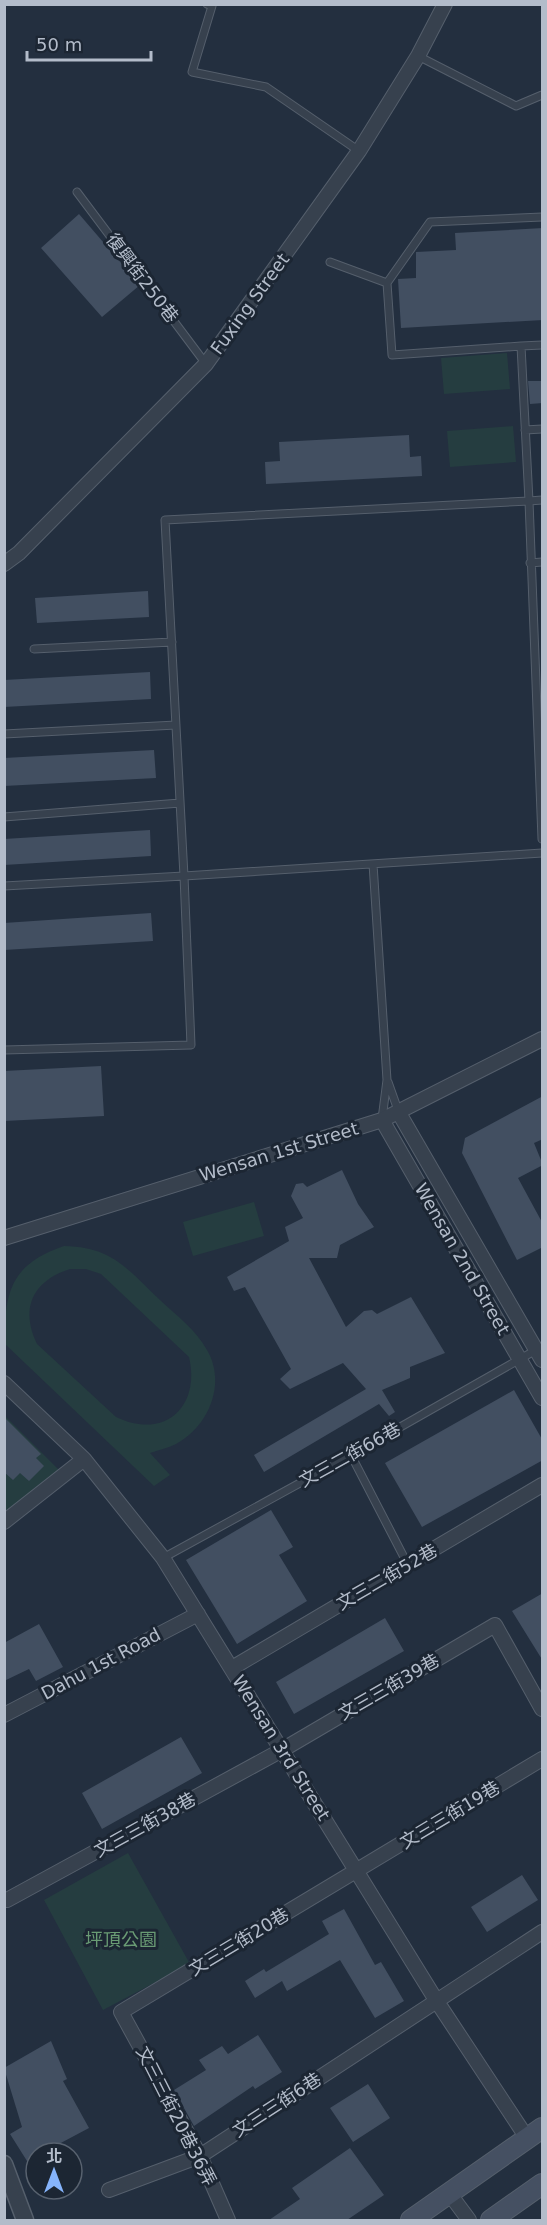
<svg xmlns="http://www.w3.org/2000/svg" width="547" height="2225" font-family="'DejaVu Sans','Noto Sans TC',sans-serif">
<rect width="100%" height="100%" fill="#232f3f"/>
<path fill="#253d40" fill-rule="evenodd" d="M507,353L510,389L444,394L441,358Z
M513,426L516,462L450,467L447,431Z
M254,1202L264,1236L193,1256L183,1222Z
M64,1246C113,1247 127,1269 160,1300C177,1316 196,1330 207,1350C227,1384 208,1427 176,1444C168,1448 158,1450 150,1453L170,1475L154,1486L5,1344C4,1292 11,1264 64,1246ZM70,1269H86L101,1274L189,1357C201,1408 163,1440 116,1417L37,1344C20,1309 32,1281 70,1269Z
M5,1416L63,1474L5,1518Z
M128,1853L190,1964L103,2010L44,1900Z"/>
<path fill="#424f61" d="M79,214L140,285L102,317L41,248Z
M543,228V320L401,328L398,279L416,278V252L456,250L455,233Z
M528,381H543V403L530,404Z
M409,435L410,457L421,456L422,476L266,484L265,462L280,461L279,442Z
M148,591L149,617L37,623L35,598Z
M150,672L151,699L4,707V680Z
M154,750L156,778L4,786V758Z
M150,830L151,856L4,865V839Z
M151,913L153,941L4,950V923Z
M101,1066L104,1116L4,1121V1071Z
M543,1096V1139L534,1143L543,1165L518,1178L543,1224V1247L517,1260L462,1153L465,1138Z
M342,1170L358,1204L374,1227L340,1245L337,1258H309L346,1327L364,1311L372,1310L377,1314L411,1297L445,1353L410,1367V1378L382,1390L395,1412L389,1416L379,1404L264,1472L254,1455L366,1389L343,1363L290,1389L280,1379L291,1369L245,1287L234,1291L227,1277L289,1241L285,1227L303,1218L291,1196L296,1184L303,1183L307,1187Z
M514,1390L543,1441V1460L422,1527L385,1463Z
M4,1417L41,1454L36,1458L44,1466L29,1481L20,1473L13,1480L4,1472Z
M271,1510L293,1547L279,1555L307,1601L237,1644L186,1560Z
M543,1593V1661L512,1611Z
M385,1618L404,1651L294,1714L276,1682Z
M39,1624L63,1667L36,1681L29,1669L4,1681V1643Z
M181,1737L202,1773L102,1829L82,1793Z
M522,1875L538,1900L487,1932L471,1907Z
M344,1909L375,1965L381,1962L404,2001L375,2018L340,1960L287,1991L282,1981L255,1998L245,1981L264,1969L266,1972L329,1934L322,1921Z
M258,2035L282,2072L255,2089L253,2086L194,2126L174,2090L206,2070L199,2060L222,2046L228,2054Z
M51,2041L67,2079L63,2081L89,2128L42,2153H36V2156L27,2161L10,2134L22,2127L4,2068Z
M368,2084L390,2118L353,2142L330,2108Z
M350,2148L384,2195L347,2220H269L300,2199L292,2188Z"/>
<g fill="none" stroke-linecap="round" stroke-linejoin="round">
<defs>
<path id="service" d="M207,4L212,6L192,72L266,87L359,151
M418,56L516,106L542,95
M77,192L206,364
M542,217L430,222L387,283L392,355L521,346L529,501L542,500
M330,262L387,283
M521,346L542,345
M525,430L542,429
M530,563L542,562
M34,649L172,642
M4,734L176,725
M4,817L180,803
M542,839L529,501L165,520L184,876L542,853
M373,864L387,1080L382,1119
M4,886L184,876L191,1045L4,1050
M388,1082L399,1113
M351,1455L408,1565
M163,1558L351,1455L536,1350"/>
<path id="minor" d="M4,564L19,553L206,364L359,151L418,56L445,4
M399,1113L542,1360
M382,1120L542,1398
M4,1238L382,1120L542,1039
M4,1383L84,1459L163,1558L436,2000L527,2138
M4,1522L84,1459
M232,1668L542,1485
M4,1715L198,1614
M7,1900L282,1750L495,1625L542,1709
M109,2190L200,2156L542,1932
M449,2193L469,2220
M228,2220L200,2156L121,2012L542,1759"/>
<path id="tertiary" d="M4,2164L25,2220"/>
<path id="secondary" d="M411,2220L542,2128
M491,2220L542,2184"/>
</defs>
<use href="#service" stroke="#555f6c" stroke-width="9"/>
<use href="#minor" stroke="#555f6c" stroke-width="16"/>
<use href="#tertiary" stroke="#555f6c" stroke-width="19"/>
<use href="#secondary" stroke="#555f6c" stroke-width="22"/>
<use href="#service" stroke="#37414e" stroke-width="7"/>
<use href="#minor" stroke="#37414e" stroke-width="14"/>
<use href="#tertiary" stroke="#37414e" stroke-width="16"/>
<use href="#secondary" stroke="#455062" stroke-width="20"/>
</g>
<g text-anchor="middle" stroke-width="6" stroke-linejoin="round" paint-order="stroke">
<g font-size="18" fill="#b3bcca" stroke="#1c2633">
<text transform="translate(142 278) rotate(53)" y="6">復興街250巷</text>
<text transform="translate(250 304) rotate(-54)" y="6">Fuxing Street</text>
<text transform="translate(279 1152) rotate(-17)" y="6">Wensan 1st Street</text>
<text transform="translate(462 1259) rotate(60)" y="6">Wensan 2nd Street</text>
<text transform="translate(350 1455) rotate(-29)" y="6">文三二街66巷</text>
<text transform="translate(387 1577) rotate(-30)" y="6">文三二街52巷</text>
<text transform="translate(101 1664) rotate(-28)" y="6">Dahu 1st Road</text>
<text transform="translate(389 1687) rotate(-30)" y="6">文三三街39巷</text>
<text transform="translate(281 1748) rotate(58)" y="6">Wensan 3rd Street</text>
<text transform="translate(450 1815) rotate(-31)" y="6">文三三街19巷</text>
<text transform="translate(145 1825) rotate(-29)" y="6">文三三街38巷</text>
<text transform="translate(239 1942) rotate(-31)" y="6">文三三街20巷</text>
<text transform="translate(277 2105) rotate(-33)" y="6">文三三街6巷</text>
<text transform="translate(176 2116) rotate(63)" y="6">文三三街20巷36弄</text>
</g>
<g font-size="18" fill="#699b74" stroke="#1c2633">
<text x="121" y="1946">坪頂公園</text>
</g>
</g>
<rect width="547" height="2225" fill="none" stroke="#b3bcca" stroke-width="12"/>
<g transform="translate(54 2171)"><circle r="28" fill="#1c2633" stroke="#58626f" stroke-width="1.5"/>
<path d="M0-4.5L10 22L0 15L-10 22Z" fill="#86b4fc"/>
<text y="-9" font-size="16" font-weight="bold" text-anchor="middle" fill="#b3bcca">北</text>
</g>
<path d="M27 51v9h124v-9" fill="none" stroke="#b3bcca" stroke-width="3"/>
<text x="36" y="51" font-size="18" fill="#b3bcca" stroke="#1c2633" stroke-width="4.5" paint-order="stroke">50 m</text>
</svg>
